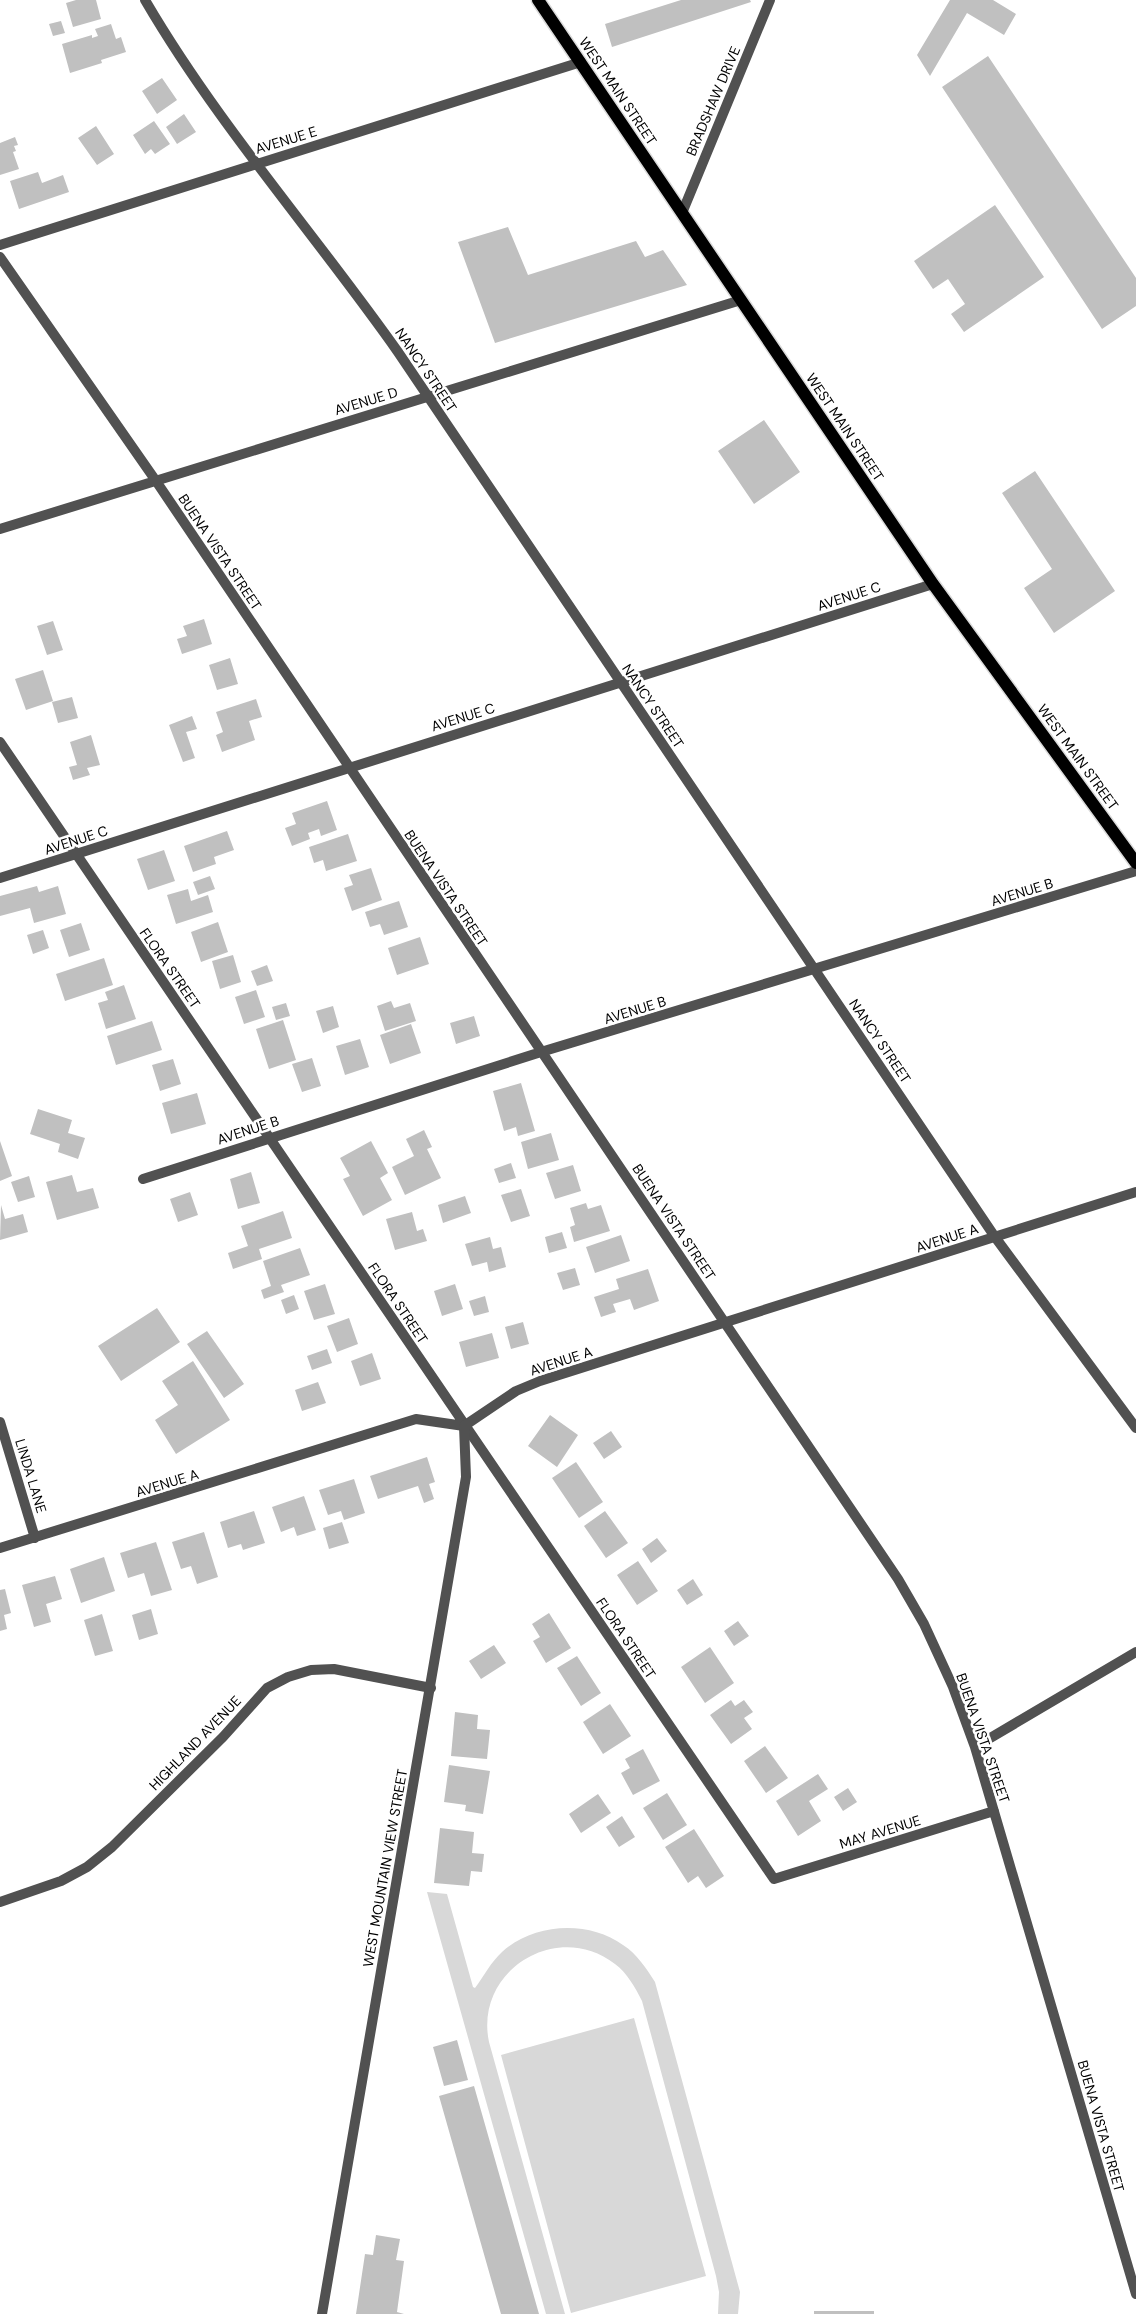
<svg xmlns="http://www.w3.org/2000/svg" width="1136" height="2314" font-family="'DM Sans',sans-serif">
<rect width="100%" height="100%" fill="#fff"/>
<path fill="#d8d8d8" d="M427,1892L447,1894L473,1987L475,1988C484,1976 491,1962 502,1952C534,1923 588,1920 623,1945C637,1954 646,1968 655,1982L740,2292L738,2314H718L719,2292L716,2276L642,2001C635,1987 627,1973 615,1964C557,1919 474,1971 489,2042L565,2314H546Z
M634,2018L706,2276L571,2313L501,2055Z"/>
<path fill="#c0c0c0" d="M76,0H96L101,19L73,27L66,3Z
M681,0H750L751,2L612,47L605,24Z
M950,0H993L1016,14L1004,35L967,13L930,76L917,55Z
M61,21L65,33L53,36L49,24Z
M111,24L116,39L121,37L126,52L101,60L102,63L70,73L62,44L92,35V38L98,36L95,29Z
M988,56L1136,278V306L1102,329L942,87Z
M162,78L177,100L157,114L142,91Z
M184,114L196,132L177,144L166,127Z
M154,121L170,144L155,154L151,149L145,154L133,135Z
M96,126L114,154L97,165L78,138Z
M15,137L18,145L14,146L16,151L13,152L19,169L0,175V143Z
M38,172L42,183L63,175L69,192L19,209L10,181Z
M995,205L1044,277L964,332L951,314L965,304L948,279L933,289L914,261Z
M508,227L528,275L636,241L645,257L663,250L687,285L495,343L458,242Z
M764,420L800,472L754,504L718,451Z
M1035,471L1115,591L1054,633L1024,588L1052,569L1002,493Z
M204,619L212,644L182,654L177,639L187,636L183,626Z
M53,621L63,650L47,655L37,626Z
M230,658L238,684L217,690L209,665Z
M43,670L53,701L26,710L15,679Z
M72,697L78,718L58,723L52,702Z
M256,699L262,717L249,721L255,740L222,752L216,735L223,732L216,712Z
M192,716L197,729L186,732L195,758L183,762L169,725Z
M91,735L100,765L87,768L90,775L73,780L69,767L77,765L70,742Z
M327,801L337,830L321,836L319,829L308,833L310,839L292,846L285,828L296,824L292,813Z
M227,831L234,850L214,857L216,864L193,872L184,846Z
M348,834L357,861L326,871L323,860L314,863L309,847Z
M164,850L175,881L148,890L137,859Z
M371,868L382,900L352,911L344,888L353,885L349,875Z
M210,876L215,889L198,895L193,882Z
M37,886L39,892L58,886L66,914L34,923L30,908L0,916V896Z
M188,889L191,901L208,895L213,912L176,924L167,895Z
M399,901L408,927L384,935L380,924L370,927L365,912Z
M218,922L228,952L201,962L191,932Z
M81,923L90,950L69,957L60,930Z
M43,930L49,948L33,954L27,935Z
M420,937L429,964L397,975L388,948Z
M233,955L241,982L220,989L212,961Z
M104,958L113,985L65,1001L56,974Z
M267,965L273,981L257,986L251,971Z
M124,985L136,1019L106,1029L98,1003L108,1000L105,992Z
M256,990L265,1017L244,1024L235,997Z
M391,1001L394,1008L410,1003L416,1021L385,1031L377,1006Z
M286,1003L290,1016L276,1020L272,1007Z
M333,1006L339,1027L323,1033L316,1011Z
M474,1016L480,1036L456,1044L450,1023Z
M283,1020L296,1060L269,1069L256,1029Z
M152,1021L162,1050L116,1065L107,1036Z
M411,1024L421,1053L390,1064L380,1035Z
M360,1039L369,1067L345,1075L336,1046Z
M312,1058L321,1086L302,1092L292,1064Z
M173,1059L181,1084L160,1091L152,1065Z
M521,1083L535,1131L518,1136L516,1127L504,1131L493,1091Z
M197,1093L206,1124L171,1134L162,1103Z
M38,1109L72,1120L68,1133L85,1138L78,1159L58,1152L60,1144L30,1134Z
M424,1130L432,1147L427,1149L441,1178L405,1195L392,1167L414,1156L406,1139Z
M551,1133L559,1160L528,1169L521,1142Z
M0,1141L12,1176L0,1181Z
M371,1141L388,1173L380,1178L392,1200L363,1216L343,1179L350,1176L340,1158Z
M511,1163L516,1178L499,1183L494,1169Z
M573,1165L581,1191L555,1199L546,1173Z
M251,1172L260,1203L238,1209L230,1179Z
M72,1175L77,1192L93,1188L99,1208L57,1220L46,1182Z
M29,1176L35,1197L18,1202L11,1182Z
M521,1189L530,1216L511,1222L501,1195Z
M190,1192L198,1215L178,1222L170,1199Z
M465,1196L471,1213L443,1223L438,1205Z
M586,1203L588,1209L601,1205L610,1231L574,1242L570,1227L575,1225L570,1208Z
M1,1205L5,1219L23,1214L28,1232L0,1240Z
M283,1211L292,1238L259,1249L262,1259L233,1269L228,1253L248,1246L241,1226Z
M412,1212L417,1231L423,1229L427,1241L395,1250L386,1219Z
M562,1232L567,1248L549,1253L545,1237Z
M621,1235L630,1261L595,1273L586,1247Z
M490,1237L493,1249L501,1247L506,1267L489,1272L487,1262L472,1266L465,1244Z
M300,1248L310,1275L281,1285L284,1292L264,1299L261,1290L271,1286L263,1261Z
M575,1268L580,1285L563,1290L557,1273Z
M648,1269L659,1301L634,1310L630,1299L613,1304L616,1312L601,1317L594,1297L619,1289L616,1279Z
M325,1284L335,1314L314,1320L304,1291Z
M455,1284L463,1309L442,1316L434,1291Z
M294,1295L299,1309L286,1314L281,1300Z
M485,1296L489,1312L474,1316L469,1301Z
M157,1308L180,1342L121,1381L98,1346Z
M349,1318L358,1344L337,1352L327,1326Z
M523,1322L529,1344L511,1349L505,1327Z
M207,1331L244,1384L224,1398L187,1344Z
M492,1333L499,1358L466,1367L459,1342Z
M327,1349L332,1363L312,1370L307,1356Z
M372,1353L381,1379L360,1386L351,1361Z
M193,1361L230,1420L176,1454L155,1420L178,1405L162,1381Z
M318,1382L326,1403L302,1411L295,1390Z
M550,1415L578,1435L557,1467L528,1446Z
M611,1431L622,1447L604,1459L593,1443Z
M427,1457L435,1482L429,1484L434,1499L424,1503L418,1486L378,1499L370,1476Z
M576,1462L603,1502L579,1518L552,1478Z
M354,1479L365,1513L344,1520L341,1511L328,1515L319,1490Z
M304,1496L316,1530L297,1536L294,1527L281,1532L272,1507Z
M254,1511L265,1543L243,1550L241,1544L228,1548L220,1522Z
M605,1511L628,1543L606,1558L584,1526Z
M342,1522L349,1543L329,1549L323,1528Z
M204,1532L218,1577L197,1584L191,1566L181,1569L172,1542Z
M657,1538L667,1551L651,1563L642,1549Z
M156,1542L172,1590L151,1596L144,1573L128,1578L120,1553Z
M104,1557L115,1591L81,1603L70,1569Z
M638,1561L658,1591L637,1605L617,1575Z
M55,1576L62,1599L46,1604L51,1622L34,1627L22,1585Z
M693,1579L703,1595L687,1605L677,1590Z
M5,1589L11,1613L4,1615L7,1629L0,1631V1590Z
M151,1609L158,1634L139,1640L132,1615Z
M549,1613L571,1648L546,1663L533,1641L540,1637L532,1624Z
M102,1614L113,1651L95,1656L84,1620Z
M738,1621L749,1636L734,1646L724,1631Z
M494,1645L506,1663L481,1679L469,1661Z
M710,1647L734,1683L705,1703L681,1667Z
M577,1656L601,1693L581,1706L557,1668Z
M731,1700L735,1706L744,1700L753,1712L744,1718L752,1729L731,1744L710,1715Z
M610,1704L631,1736L603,1754L583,1722Z
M455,1712L478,1715L477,1729L490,1730L487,1759L451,1756Z
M765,1746L788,1778L766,1793L744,1761Z
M643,1749L660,1781L633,1795L621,1773L630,1768L625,1759Z
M449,1765L490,1771L483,1814L465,1811L466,1805L444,1802Z
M818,1774L828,1789L809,1801L821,1821L798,1836L776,1801Z
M848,1788L857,1802L843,1811L834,1797Z
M667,1793L687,1825L663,1840L643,1808Z
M598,1794L611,1813L581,1833L569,1814Z
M622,1816L635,1837L619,1847L606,1827Z
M440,1828L474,1832L472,1853L484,1854L482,1872L471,1871L469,1886L434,1883Z
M694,1829L724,1876L706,1888L698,1876L688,1883L665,1847Z
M457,2040L468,2080L444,2086L433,2047Z
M474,2086L539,2314H501L439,2096Z
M376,2235L400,2239L396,2260L404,2261L397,2312L404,2314H356L365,2254L373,2255Z
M814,2311H874V2314H814Z"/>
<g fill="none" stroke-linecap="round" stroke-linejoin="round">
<defs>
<path id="primary" d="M538,0L933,584L1136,863"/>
</defs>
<use href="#primary" stroke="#dbdbdb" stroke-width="15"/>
<path stroke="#515151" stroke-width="10" d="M145,0C218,125 315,234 398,352L995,1237L1136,1428
M682,213L770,0
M0,245L581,62
M0,257L156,481L898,1579L924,1624L953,1687L975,1747L1136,2294
M0,529L741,300
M0,742L774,1879L994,1811
M0,878L933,584
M143,1179L541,1052L1136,871
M0,1422L35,1538
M0,1548L416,1419L464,1426
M975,1747L1136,1652
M0,1902L61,1881L87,1867L112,1847L223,1737L267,1688L288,1677L311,1670L334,1669L431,1688"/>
<path stroke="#515151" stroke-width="10" d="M322,2314L466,1477L464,1426L516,1391L540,1381L1136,1192"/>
<use href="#primary" stroke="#000" stroke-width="12"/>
</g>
<g text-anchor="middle" stroke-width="5" stroke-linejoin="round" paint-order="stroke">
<g font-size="14" fill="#000" stroke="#fff">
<text transform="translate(618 91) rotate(56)" y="5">WEST MAIN STREET</text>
<text transform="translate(713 101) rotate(-67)" y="5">BRADSHAW DRIVE</text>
<text transform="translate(286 140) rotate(-17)" y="5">AVENUE E</text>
<text transform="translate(426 370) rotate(56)" y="5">NANCY STREET</text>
<text transform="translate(366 401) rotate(-17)" y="5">AVENUE D</text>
<text transform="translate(845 427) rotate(56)" y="5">WEST MAIN STREET</text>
<text transform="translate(220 552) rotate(56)" y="5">BUENA VISTA STREET</text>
<text transform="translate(849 596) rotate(-18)" y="5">AVENUE C</text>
<text transform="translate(653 706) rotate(56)" y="5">NANCY STREET</text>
<text transform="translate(463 717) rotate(-17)" y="5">AVENUE C</text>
<text transform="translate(1078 757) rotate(54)" y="5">WEST MAIN STREET</text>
<text transform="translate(76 840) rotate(-18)" y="5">AVENUE C</text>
<text transform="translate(446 888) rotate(56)" y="5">BUENA VISTA STREET</text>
<text transform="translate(1022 892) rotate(-17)" y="5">AVENUE B</text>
<text transform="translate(170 968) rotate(55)" y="5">FLORA STREET</text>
<text transform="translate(635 1010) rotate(-17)" y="5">AVENUE B</text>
<text transform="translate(880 1041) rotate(56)" y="5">NANCY STREET</text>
<text transform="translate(248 1130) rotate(-18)" y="5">AVENUE B</text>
<text transform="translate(674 1222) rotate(56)" y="5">BUENA VISTA STREET</text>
<text transform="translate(947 1238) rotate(-18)" y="5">AVENUE A</text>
<text transform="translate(398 1303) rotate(56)" y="5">FLORA STREET</text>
<text transform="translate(561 1361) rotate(-18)" y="5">AVENUE A</text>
<text transform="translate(31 1476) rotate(73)" y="5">LINDA LANE</text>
<text transform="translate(167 1483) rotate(-17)" y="5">AVENUE A</text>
<text transform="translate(626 1638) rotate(56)" y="5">FLORA STREET</text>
<text transform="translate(983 1738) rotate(71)" y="5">BUENA VISTA STREET</text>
<text transform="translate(195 1743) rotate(-46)" y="5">HIGHLAND AVENUE</text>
<text transform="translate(880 1832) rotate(-17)" y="5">MAY AVENUE</text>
<text transform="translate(385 1868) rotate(-80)" y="5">WEST MOUNTAIN VIEW STREET</text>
<text transform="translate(1101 2126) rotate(74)" y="5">BUENA VISTA STREET</text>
</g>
</g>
</svg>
